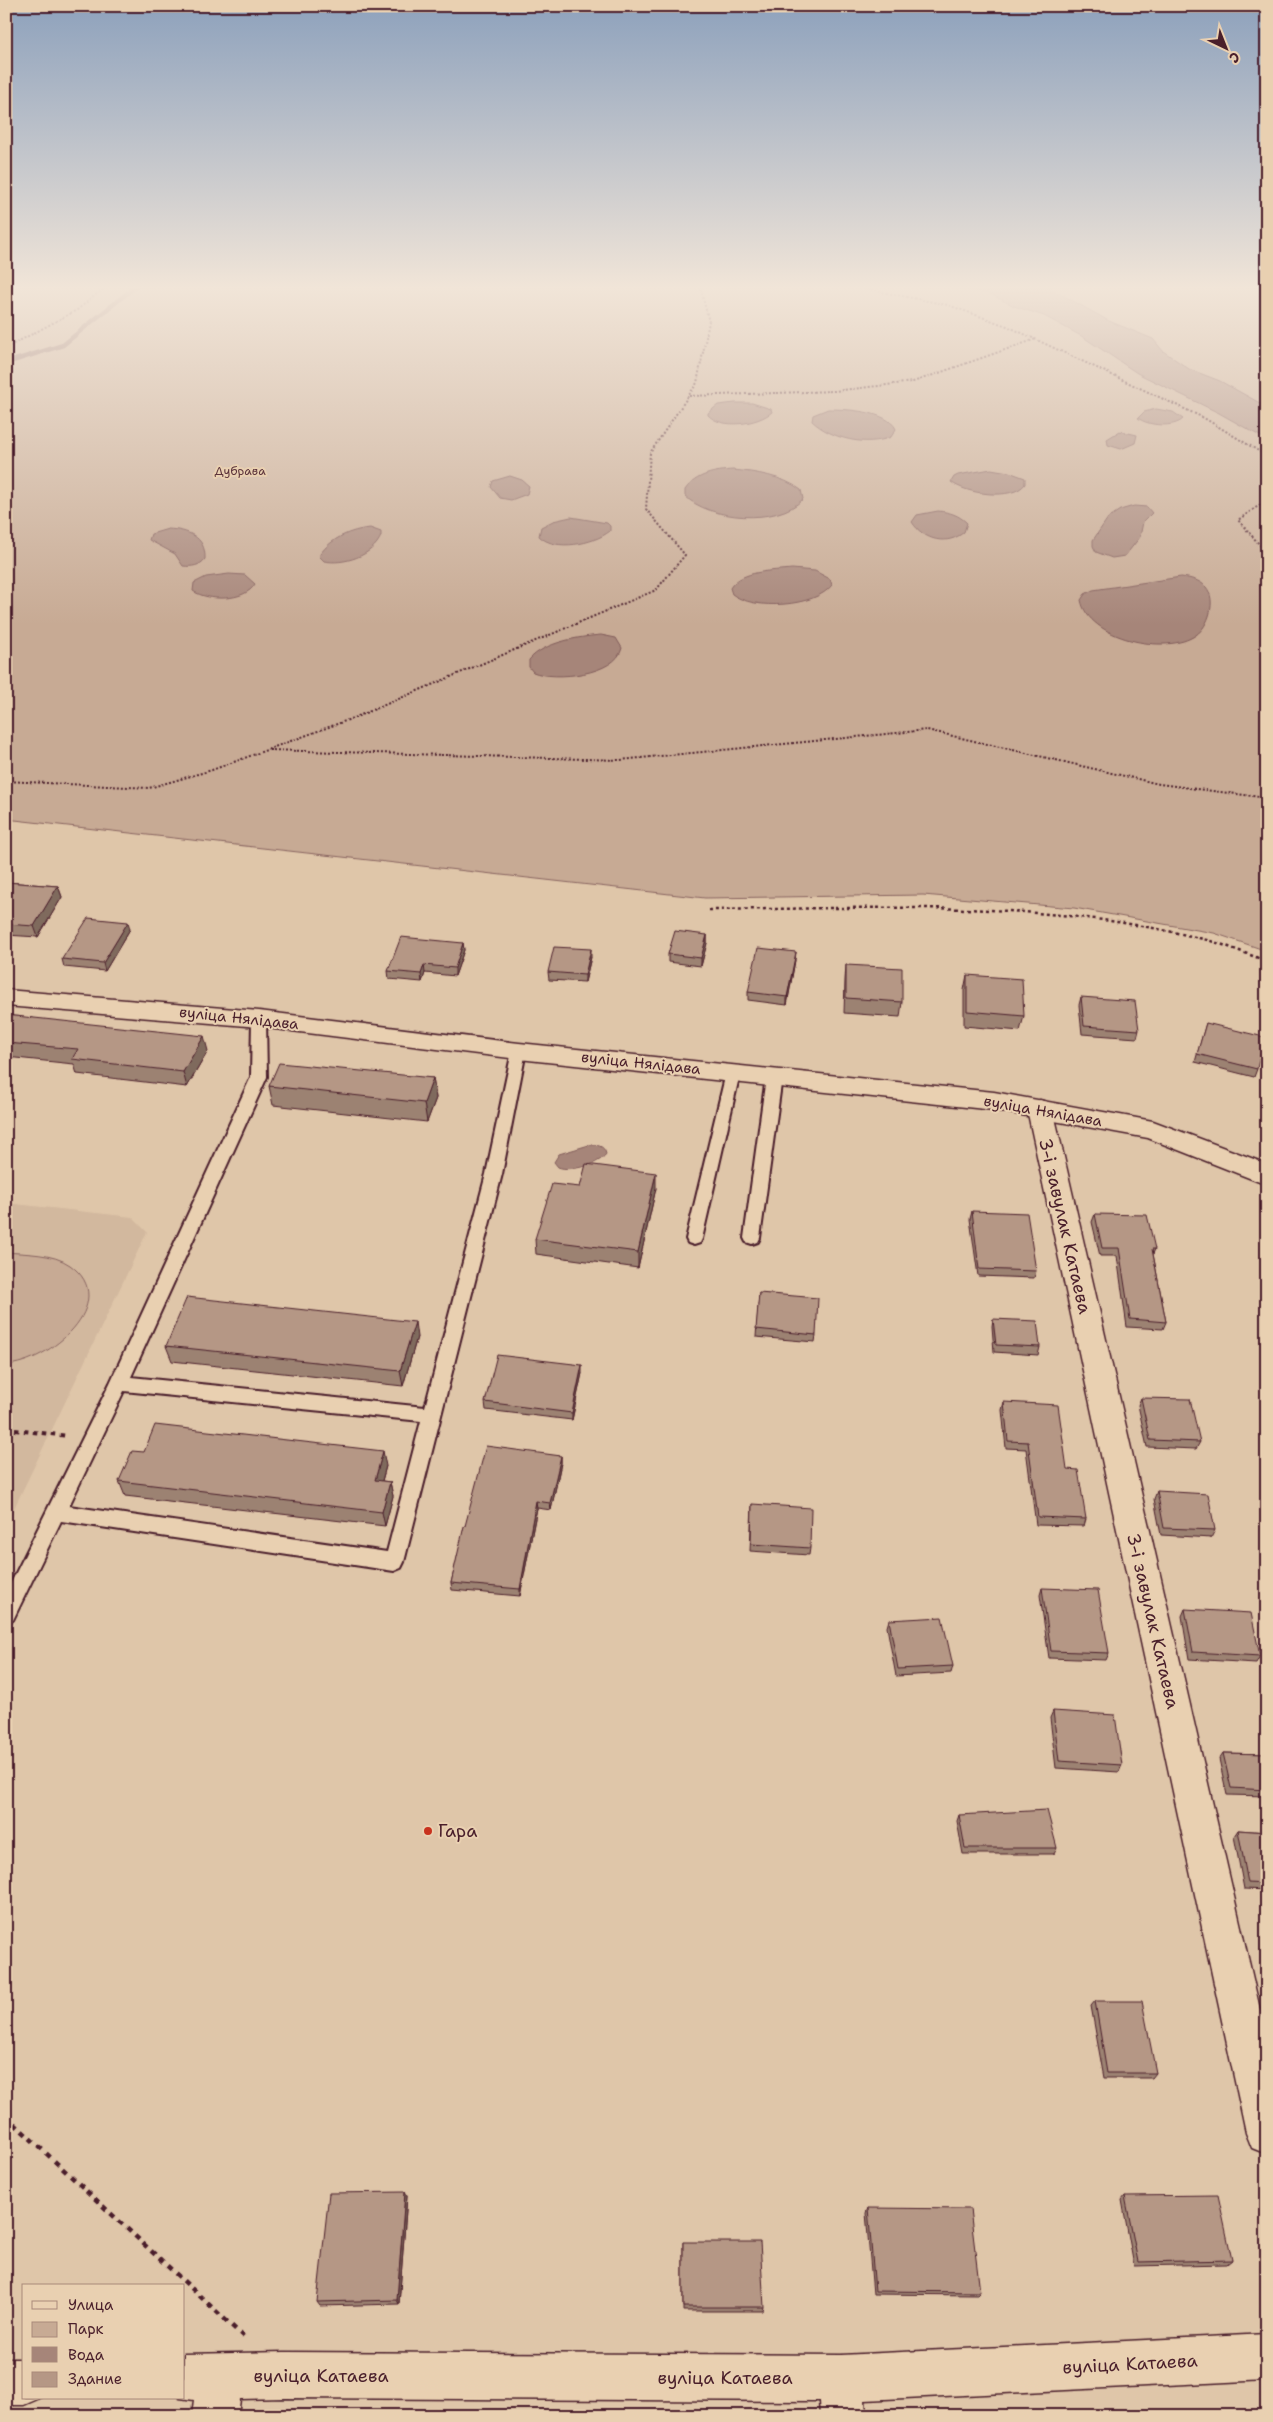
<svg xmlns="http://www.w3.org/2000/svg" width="1273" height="2422" font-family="'Shantell Sans',sans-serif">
<rect width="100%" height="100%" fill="#dfc6a9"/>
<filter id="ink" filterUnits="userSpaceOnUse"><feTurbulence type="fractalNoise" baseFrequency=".02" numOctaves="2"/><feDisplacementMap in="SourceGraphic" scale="10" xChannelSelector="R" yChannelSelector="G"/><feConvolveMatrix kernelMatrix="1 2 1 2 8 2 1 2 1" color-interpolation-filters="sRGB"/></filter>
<g filter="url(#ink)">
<path fill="#d2b89e" d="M6,1203L132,1217L147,1232L6,1525Z"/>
<path fill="#c7aa94" stroke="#886460" d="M6,286H1267V951L1214,933L1074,908L923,895L705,898L6,819Z
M6,1252C26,1254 53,1253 70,1265C122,1302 49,1363 6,1365Z"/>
<path fill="#a68579" stroke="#815c5a" d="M947,286H1046L1109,321L1153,339L1163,351L1189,369L1220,381L1267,407V440L1219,413L1137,373L1083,337L1044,316L1014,306L988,293Z
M735,403H752L771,409L772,412C758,424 722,430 708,415V413L718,405Z
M828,409C845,409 888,411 896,429L891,437C867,447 831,439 812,421L813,415Z
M1156,409L1173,412L1183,419C1174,428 1148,426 1138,418L1144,412Z
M1120,431L1137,435L1135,443L1121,449L1108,445L1107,439Z
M991,469L1009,472L1025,478V484C1013,501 966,494 951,482L954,477L958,475Z
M733,470C755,472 783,476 801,490L803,499C778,526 709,520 685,496V490C696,474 715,471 733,470Z
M510,476L522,480L529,486L527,494L511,500L500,498L491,487L493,481Z
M1134,506L1147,507L1152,513L1143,522L1140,537L1125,556L1112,558L1096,552L1093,546V540L1108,518L1120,510Z
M938,511C950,512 959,515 967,523L964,532C948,546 924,541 912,522L917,515Z
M571,517L607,523L610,526V531C594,544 555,552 539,536L541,527L553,521Z
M370,528L381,532V536C373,556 343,565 324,561L320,557V554C332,538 350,530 370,528Z
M168,529C187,530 206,536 205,559C200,566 192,567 183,566L175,554L149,540L151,534Z
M792,569L815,571L830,579L832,585C816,607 753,611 732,594L730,588C741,570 773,571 792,569Z
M229,574L245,575L255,584C245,602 207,601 193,591L194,583L206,577Z
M1181,577C1190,578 1200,580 1206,587C1217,600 1209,626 1196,635C1167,656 1088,639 1081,600L1085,594L1093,590Z
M601,635L616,638L622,648C616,675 555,681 533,672L529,667V660C544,642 578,637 601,635Z
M589,1145C597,1145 604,1145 606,1154C599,1165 570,1172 558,1167L554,1162L559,1154Z"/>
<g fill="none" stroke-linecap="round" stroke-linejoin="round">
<path stroke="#815c5a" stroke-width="4.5" d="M6,363L63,345L136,286"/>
<defs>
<path id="lane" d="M259,1014L266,1019L267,1077L131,1377L425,1407L486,1174L512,1051L519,1046L526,1051L502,1174L404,1562L401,1568L394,1571L61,1521L13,1620L6,1623V1593L110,1383L251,1077L252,1019ZM124,1391L421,1421L387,1552L69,1506Z
M733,1068L740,1073L702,1239L700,1243L694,1245L688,1243L686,1239L726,1073Z
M774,1072L782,1077L760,1238L758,1242L752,1244L746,1242L744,1238L766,1077Z"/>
<path id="street" d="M1040,1100L1049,1103L1053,1109L1267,2040V2154L1252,2148L1246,2133L1027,1109L1031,1103Z
M1267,2334V2380L865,2400L866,2416H820L819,2401L285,2398L240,2399L238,2416H192L194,2400L180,2398H184V2354L285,2352L841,2355Z
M6,2359H24V2398H40L24,2405H6Z"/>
<path id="secondary" d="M6,990L259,1011L519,1043L994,1092L1153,1121L1267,1164V1185L1148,1138L994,1110L519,1059L259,1027L6,1006Z"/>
</defs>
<use href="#lane" stroke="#4a1f2b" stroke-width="4"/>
<use href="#street" stroke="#4a1f2b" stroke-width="3"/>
<use href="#secondary" stroke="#4a1f2b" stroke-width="3"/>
<path stroke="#4a1f2b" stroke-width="2" stroke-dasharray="2 2" stroke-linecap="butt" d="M851,286L948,305L1007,326L1204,418L1267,456
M6,348L77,310L107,286
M689,396L834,391L913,382L1036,339
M1267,500L1238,520L1267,553
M269,750L620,760L927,730L1159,784L1267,798
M6,781L149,788L212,770L356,717L656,590L685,555L646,509L650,453L697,383L709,322L700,286"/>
<path stroke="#4a1f2b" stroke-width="2.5" stroke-dasharray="3 3" stroke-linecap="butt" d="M709,910C871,908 1044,899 1203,939C1224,944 1246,954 1267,961"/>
<path stroke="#4a1f2b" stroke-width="4" stroke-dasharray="4.5 4.5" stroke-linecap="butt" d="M6,1429L68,1436"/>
<path stroke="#4a1f2b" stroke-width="4.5" stroke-dasharray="5.5 5.5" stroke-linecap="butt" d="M6,2116L246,2339"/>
<use href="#lane" fill="#e9d0b1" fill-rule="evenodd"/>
<use href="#street" fill="#e9d0b1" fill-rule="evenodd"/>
<use href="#secondary" fill="#e9d0b1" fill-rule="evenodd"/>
</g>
<path fill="#9c8272" stroke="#4a1f2b" d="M6,882L58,886L62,897L38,937L6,935Z
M130,929L105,971L64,967L62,959Z
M707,935V943L701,966L668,962V954Z
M463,943L464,950L455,976L425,973L422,982L389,979L388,971Z
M591,957L585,982L549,980L548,972Z
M795,960L787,1005L748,1000V992Z
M846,965L902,1002L900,1017L844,1013L845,980Z
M967,975L1024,1016L1020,1031L964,1026V990Z
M1081,997L1139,1030L1137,1038L1082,1034L1079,1005Z
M6,1015L208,1051L187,1087L77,1074L74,1064L6,1057Z
M1206,1023L1257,1069L1254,1077L1195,1062Z
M433,1078L436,1098L427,1122L273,1105L269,1086Z
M580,1187L656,1188L638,1268L536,1254L535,1239Z
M972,1211L1036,1271L1034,1278L978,1276L970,1219Z
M1095,1214L1155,1249L1153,1254L1166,1322L1163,1329L1127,1327L1117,1256H1100L1092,1222Z
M759,1293L816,1335L815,1342L756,1337Z
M993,1319L1040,1347L1038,1355L994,1352L992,1326Z
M417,1337L403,1386L172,1361L166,1346Z
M582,1373L572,1420L486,1410L485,1402Z
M1141,1398L1200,1442L1196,1449L1147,1447L1138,1405Z
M1004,1402L1067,1469L1086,1519L1084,1526L1036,1525L1026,1449L1006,1448L1002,1410Z
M144,1452L386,1466L382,1481L390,1482L393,1496L385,1526L125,1496L119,1481Z
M561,1456V1463L551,1510L537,1508L520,1596L452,1590L451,1583L465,1526Z
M1157,1491L1215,1530L1211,1538L1161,1535L1154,1499Z
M752,1504L810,1548L809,1555L750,1551Z
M1042,1588L1109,1653L1106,1660L1049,1658L1040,1595Z
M1185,1609L1260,1656L1256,1663L1189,1659L1182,1616Z
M889,1620L953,1666L951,1673L896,1676L887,1627Z
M1053,1711L1122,1765L1119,1772L1056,1768L1050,1718Z
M1223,1753L1267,1754V1796L1227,1795L1219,1759Z
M959,1815L1057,1848L1054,1854H963L957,1821Z
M1238,1830L1267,1832V1890L1244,1889L1234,1836Z
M1095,2001L1156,2073L1152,2078H1104L1091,2006Z
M407,2196L399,2304L320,2306L317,2302Z
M1125,2196L1232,2260L1227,2264L1134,2266L1122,2200Z
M868,2208L980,2292L977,2295L873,2294L866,2213Z
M683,2242L764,2307L763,2311H683Z"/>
<path fill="#7f6a5d" stroke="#4a1f2b" d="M58,886L62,897L38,937L34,926Z
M128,922L130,929L105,971L103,963Z
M707,935V943L701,966V958Z
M463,943L464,950L455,976V968Z
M591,949V957L585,982V975Z
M796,952L795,960L787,1005V997Z
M424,965L425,973L422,982L421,974Z
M204,1036L208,1051L187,1087L183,1072Z
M433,1078L436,1098L427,1122L424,1103Z
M656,1173V1188L638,1268V1252Z
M415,1322L417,1337L403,1386L400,1371Z
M582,1365V1373L572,1420V1413Z
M383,1451L386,1466L378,1495L375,1480Z
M561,1456V1463L551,1510L550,1503Z
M390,1482L393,1496L385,1526L382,1512Z
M536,1501L537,1508L520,1596V1589Z
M405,2192L407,2196L399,2304L397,2300Z"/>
<path fill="#b59785" stroke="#4a1f2b" d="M6,882L58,886L34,926L6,924Z
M88,918L128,922L103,963L62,959Z
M675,931L707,935L701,958L668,954Z
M401,937L463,943L455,968L424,965L421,974L388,971Z
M554,947L591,949L585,975L548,972Z
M758,948L796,952L787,997L748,992Z
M846,965L902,968V1002L846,998Z
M967,975L1022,979L1024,1016L967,1011Z
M1081,997L1135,1001L1139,1030L1084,1026Z
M6,1015L204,1036L183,1072L72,1059L78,1049L6,1043Z
M1206,1023L1264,1037L1257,1069L1197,1054Z
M279,1063L433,1078L424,1103L269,1086Z
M586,1164L656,1173L638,1252L535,1239L552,1184L580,1187Z
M972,1211L1027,1213L1036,1271L979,1269Z
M1095,1214L1147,1215L1155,1249H1152L1166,1322L1130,1319L1119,1248H1102Z
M759,1293L818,1298L816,1335L756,1329Z
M187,1297L415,1322L400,1371L166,1346Z
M993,1319L1037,1321L1040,1347L996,1345Z
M497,1355L582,1365L572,1413L485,1402Z
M1141,1398L1190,1399L1200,1442L1150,1440Z
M1004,1402L1058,1405L1067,1469L1078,1470L1086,1519L1038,1517L1028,1442L1008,1441Z
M155,1425L383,1451L375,1480L390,1482L382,1512L119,1481L132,1451L144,1452Z
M486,1446L561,1456L550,1503L536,1501L520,1589L451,1583L464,1526H465Z
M1157,1491L1208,1494L1215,1530L1164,1528Z
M752,1504L811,1508L810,1548L751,1544Z
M1042,1588L1098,1590L1109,1653L1051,1651Z
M1185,1609L1251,1613L1260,1656L1193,1652Z
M942,1617L953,1666L898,1669L889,1620Z
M1053,1711L1115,1715L1122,1765L1059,1761Z
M1223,1753L1267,1754V1790L1231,1788Z
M1047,1810L1057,1848H965L959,1815Z
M1238,1830L1267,1832V1884L1248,1883Z
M1095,2001H1142L1156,2073H1107Z
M405,2192L397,2300L317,2302L329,2193Z
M1218,2195L1232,2260L1138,2262L1125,2196Z
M868,2208L970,2209L980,2292L875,2291Z
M683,2242H760L764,2307H683Z"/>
</g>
<linearGradient id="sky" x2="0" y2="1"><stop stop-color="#8da1bc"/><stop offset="0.46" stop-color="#f1e5d8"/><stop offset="1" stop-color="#f1e5d8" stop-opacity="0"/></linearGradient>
<rect width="1273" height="625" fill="url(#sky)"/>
<circle fill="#c8321e" stroke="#e9d0b1" stroke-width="2" cx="428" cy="1831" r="5"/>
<g text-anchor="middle" stroke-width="4" stroke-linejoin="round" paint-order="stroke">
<g font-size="12" fill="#5d343b" stroke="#e9d0b1">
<text x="240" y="475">Дубрава</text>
</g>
<g font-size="15" fill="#4a1f2b" stroke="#e9d0b1">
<text transform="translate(239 1018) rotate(6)" y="5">вуліца Нялідава</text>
<text transform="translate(641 1063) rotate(6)" y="5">вуліца Нялідава</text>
<text transform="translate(1043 1111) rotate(10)" y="5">вуліца Нялідава</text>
</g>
<g font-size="18" fill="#4a1f2b" stroke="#e9d0b1">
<text transform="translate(1065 1226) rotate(77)" y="6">3-і завулак Катаева</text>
<text transform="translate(1153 1621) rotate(77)" y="6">3-і завулак Катаева</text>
<text transform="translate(1130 2364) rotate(-3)" y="6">вуліца Катаева</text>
<text x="321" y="2382">вуліца Катаева</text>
<text x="725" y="2384">вуліца Катаева</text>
</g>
<g font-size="18" fill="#4a1f2b" stroke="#e9d0b1" text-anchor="start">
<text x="438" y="1837">Гара</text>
</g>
</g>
<rect width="1273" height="2422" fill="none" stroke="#e9d0b1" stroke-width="25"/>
<rect x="12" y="12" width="1248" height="2397" fill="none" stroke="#4a1f2b" stroke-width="2" filter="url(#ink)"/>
<rect x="22" y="2284" width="162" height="115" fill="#e9d0b1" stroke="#a9897b"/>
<rect x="32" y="2301" width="25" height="8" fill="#e9d0b1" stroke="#a9897b"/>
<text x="68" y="2310" font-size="15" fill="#4a1f2b">Улица</text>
<rect x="32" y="2322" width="25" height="15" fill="#c7aa94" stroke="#a9897b"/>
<text x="68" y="2334" font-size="15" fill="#4a1f2b">Парк</text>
<rect x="32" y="2347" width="25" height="15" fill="#a68579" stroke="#a9897b"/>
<text x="68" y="2360" font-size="15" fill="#4a1f2b">Вода</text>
<rect x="32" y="2372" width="25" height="15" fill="#b59785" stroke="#a9897b"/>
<text x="68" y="2384" font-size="15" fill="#4a1f2b">Здание</text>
<g transform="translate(1226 48) rotate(137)" stroke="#e9d0b1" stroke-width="4" paint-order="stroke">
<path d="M0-4L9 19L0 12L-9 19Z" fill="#4a1f2b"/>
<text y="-8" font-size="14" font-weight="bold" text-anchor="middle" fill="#4a1f2b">С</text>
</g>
</svg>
